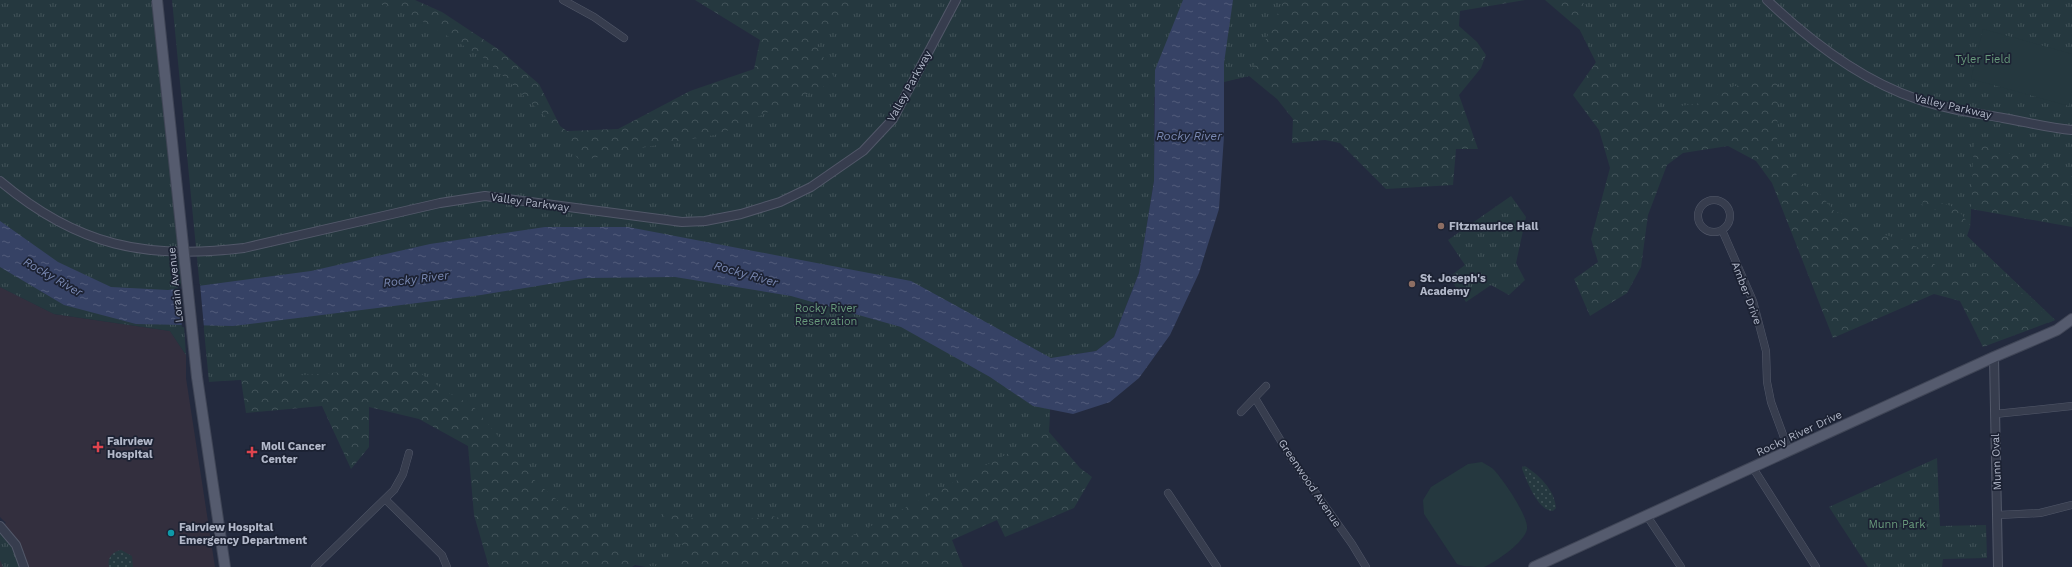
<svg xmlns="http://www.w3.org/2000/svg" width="2072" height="567" font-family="'Work Sans',sans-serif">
<defs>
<pattern id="grass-dots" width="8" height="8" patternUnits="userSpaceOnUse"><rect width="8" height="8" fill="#25383f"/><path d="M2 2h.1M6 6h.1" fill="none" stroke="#425359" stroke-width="1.8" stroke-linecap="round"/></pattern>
<pattern id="forest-crowns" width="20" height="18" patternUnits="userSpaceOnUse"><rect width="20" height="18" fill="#25383f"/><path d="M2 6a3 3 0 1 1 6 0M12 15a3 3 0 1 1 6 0" fill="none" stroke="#425359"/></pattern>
<pattern id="park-tufts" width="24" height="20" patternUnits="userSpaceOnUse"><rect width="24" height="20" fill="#25383f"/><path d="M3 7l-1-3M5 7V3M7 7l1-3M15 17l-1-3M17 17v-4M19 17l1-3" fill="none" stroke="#425359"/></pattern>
<pattern id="water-ripples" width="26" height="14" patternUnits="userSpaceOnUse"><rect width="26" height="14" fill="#364265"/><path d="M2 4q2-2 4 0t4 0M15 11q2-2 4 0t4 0" fill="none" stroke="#515b7a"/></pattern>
</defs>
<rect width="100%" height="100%" fill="#232a3e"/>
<path fill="#332f3e" d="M0,287L54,314L170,331L186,355V378L215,567H0V527L6,523L0,517Z"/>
<path fill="url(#grass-dots)" d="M1525,466C1539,475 1555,490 1556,508L1553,511C1538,511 1527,481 1522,469V467Z
M121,550L132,556L133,567H109C107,558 112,552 121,550Z"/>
<path fill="url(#forest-crowns)" d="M173,0H415L442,12L501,51L539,84L560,126L567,131L618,129L690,91L754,69L760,40L695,0H947L698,213Z
M1233,0H1525L1460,11L1459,26L1477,42L1486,55L1481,68L1459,95L1478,149H1456L1453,185L1386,189L1340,143L1325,140L1292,143L1293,119L1277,99L1249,76L1224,82V63Z
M1545,0H1755L2072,142V227L1971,209L1970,227L1967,236L2055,320L1983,347L1960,301L1934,294L1833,338L1772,183L1756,161L1728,146L1683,153L1667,165L1648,215L1641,267L1627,293L1590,316L1574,279L1598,262L1591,239L1610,168L1599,130L1573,95L1596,62L1580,30Z
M233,326L1050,410L1049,432L1080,468L1092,477L1074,508L1005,537L997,520L952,540L963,567H646L635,565L632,567H489L474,515L468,446L419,419L369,407V447L351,469L322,406L246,413L241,380L218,381Z"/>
<path fill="url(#park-tufts)" d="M0,0H162L186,355L170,331L54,314L0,287Z
M172,0H369L419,19L484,58L544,115L580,161L635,149L720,134L836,81L817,45L854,0H1284L1249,76L1154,97V181L1139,273L1114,337L1096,351L1051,359L1049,432L850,537L772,516L714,524L660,510L685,549L668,567L635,565L537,483L473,406L447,392L411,367L209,382Z
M1584,0H2072V170L2058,169L1974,142L1970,227C1956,202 1949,205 1923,200L1922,207L1948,212L1955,216L1967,236L2055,320L2048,323L2044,314L2002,274L1942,272L1919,248L1903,240L1857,227V216L1835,212L1820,194L1798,182L1794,166L1777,148L1778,78L1725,88L1708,102L1652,110L1596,62L1580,30Z
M1511,196L1526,217L1516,263L1525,280L1509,295L1491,285L1466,302L1449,277L1465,265L1448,240Z
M1937,458L1940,526L1986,525L1987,558L1943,559L1942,567H1868L1829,507Z
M0,522L16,543L23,567H3L0,560Z"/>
<path fill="#25383f" d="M1983,29L2072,54V87L2069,106L1971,79Z
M1482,462C1485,464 1489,466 1492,468C1502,477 1529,517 1527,529C1525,542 1496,562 1484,567C1477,567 1463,567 1457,564L1424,514L1423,500L1431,487L1468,464Z"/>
<path fill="url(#water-ripples)" d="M1183,0H1233L1224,63V136L1219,209L1199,273L1170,335L1139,378L1110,402L1073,414L1033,406L990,377L901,327L791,296L675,277L586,278L481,295L233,326L136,324L64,305L0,267V221L58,262L111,287L168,290L311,271L430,244L545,227H628L911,281L1051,358L1096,351L1114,337L1139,273L1154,181L1155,70Z"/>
<path fill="#232a3e" d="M200,284L204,328L182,327L178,287Z"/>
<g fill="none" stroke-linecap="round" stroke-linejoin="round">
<defs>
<path id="minor" d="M563,0L594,17L624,38
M1698 216a16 16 0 1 1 32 0a16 16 0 1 1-32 0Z
M1722,230L1753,301L1766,351L1767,382L1771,402L1789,451
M1255,398L1293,461L1352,544L1366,567
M1241,412L1266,386
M1995,414L2072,406
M1753,468L1816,567
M1168,493L1217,567
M385,499L442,555L447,567
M1998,515L2040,513L2072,505
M1647,516L1681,567
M315,567L394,490L403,474L409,453"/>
<path id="tertiary" d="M1767,0C1810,41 1860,80 1917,99C1945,109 1975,113 2003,118C2026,122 2049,128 2072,130
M0,181C77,246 146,260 244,248L440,203L485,196L682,222L705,221L741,214L780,202L811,187L863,151L893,119L956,0
M1994,357L1998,567
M0,526L16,545L24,567"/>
<path id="primary" d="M197,377L225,567
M1534,567L1994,357L2057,330L2072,319"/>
</defs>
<use href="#minor" stroke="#525869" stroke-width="8"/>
<use href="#tertiary" stroke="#525869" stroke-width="10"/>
<use href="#primary" stroke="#404657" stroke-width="12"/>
<use href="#minor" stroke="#373d4e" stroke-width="7"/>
<use href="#tertiary" stroke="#373d4e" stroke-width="8"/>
<use href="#primary" stroke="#555b6e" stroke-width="10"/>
<defs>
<path id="primary-bridge" d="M157,0L197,377"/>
</defs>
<use href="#primary-bridge" stroke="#404657" stroke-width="12" stroke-linecap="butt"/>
<use href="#primary-bridge" stroke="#555b6e" stroke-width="10"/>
</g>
<g fill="#8d6e63" stroke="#1c2233" stroke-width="1.5">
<circle cx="1441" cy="226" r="4"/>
<circle cx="1412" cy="284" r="4"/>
</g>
<g fill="#e0444e" stroke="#1c2233" stroke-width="1.5">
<path d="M96 441h4v4h4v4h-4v4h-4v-4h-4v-4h4z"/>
<path d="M250 446h4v4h4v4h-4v4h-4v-4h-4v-4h4z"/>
</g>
<circle fill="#0f9aa8" stroke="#1c2233" stroke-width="1.5" cx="171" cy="533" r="4"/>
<g text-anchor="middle" stroke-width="3.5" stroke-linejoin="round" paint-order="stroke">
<g font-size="11" fill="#699b7c" stroke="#1c2233">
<text x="1983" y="63">Tyler Field</text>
<text x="826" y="312">Rocky River<tspan x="826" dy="13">Reservation</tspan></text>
<text x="1897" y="528">Munn Park</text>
</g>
<g font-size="11" fill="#b2b8c9" stroke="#1c2233">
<text transform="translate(909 86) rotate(-61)" y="4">Valley Parkway</text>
<text transform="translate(1953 106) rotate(13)" y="4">Valley Parkway</text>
<text transform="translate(530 202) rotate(8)" y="4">Valley Parkway</text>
<text transform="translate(175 285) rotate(-96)" y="4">Lorain Avenue</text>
<text transform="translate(1747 293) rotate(69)" y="4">Amber Drive</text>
<text transform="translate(1799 433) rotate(-25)" y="4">Rocky River Drive</text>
<text transform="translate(1996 462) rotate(-92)" y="4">Munn Oval</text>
<text transform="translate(1310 483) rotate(56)" y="4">Greenwood Avenue</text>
</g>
<g font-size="11" font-weight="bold" fill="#b2b8c9" stroke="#1c2233" text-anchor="start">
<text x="1449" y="230">Fitzmaurice Hall</text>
<text x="1420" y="282">St. Joseph's<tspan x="1420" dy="13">Academy</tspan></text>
<text x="107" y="445">Fairview<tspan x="107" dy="13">Hospital</tspan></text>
<text x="261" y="450">Moll Cancer<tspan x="261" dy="13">Center</tspan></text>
<text x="179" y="531">Fairview Hospital<tspan x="179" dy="13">Emergency Department</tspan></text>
</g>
<g font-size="12" font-style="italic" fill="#7988b2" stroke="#1c2233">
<text x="1189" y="140">Rocky River</text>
<text transform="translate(746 274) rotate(16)" y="4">Rocky River</text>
<text transform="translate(53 277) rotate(30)" y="4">Rocky River</text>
<text transform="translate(416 279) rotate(-7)" y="4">Rocky River</text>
</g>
</g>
</svg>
